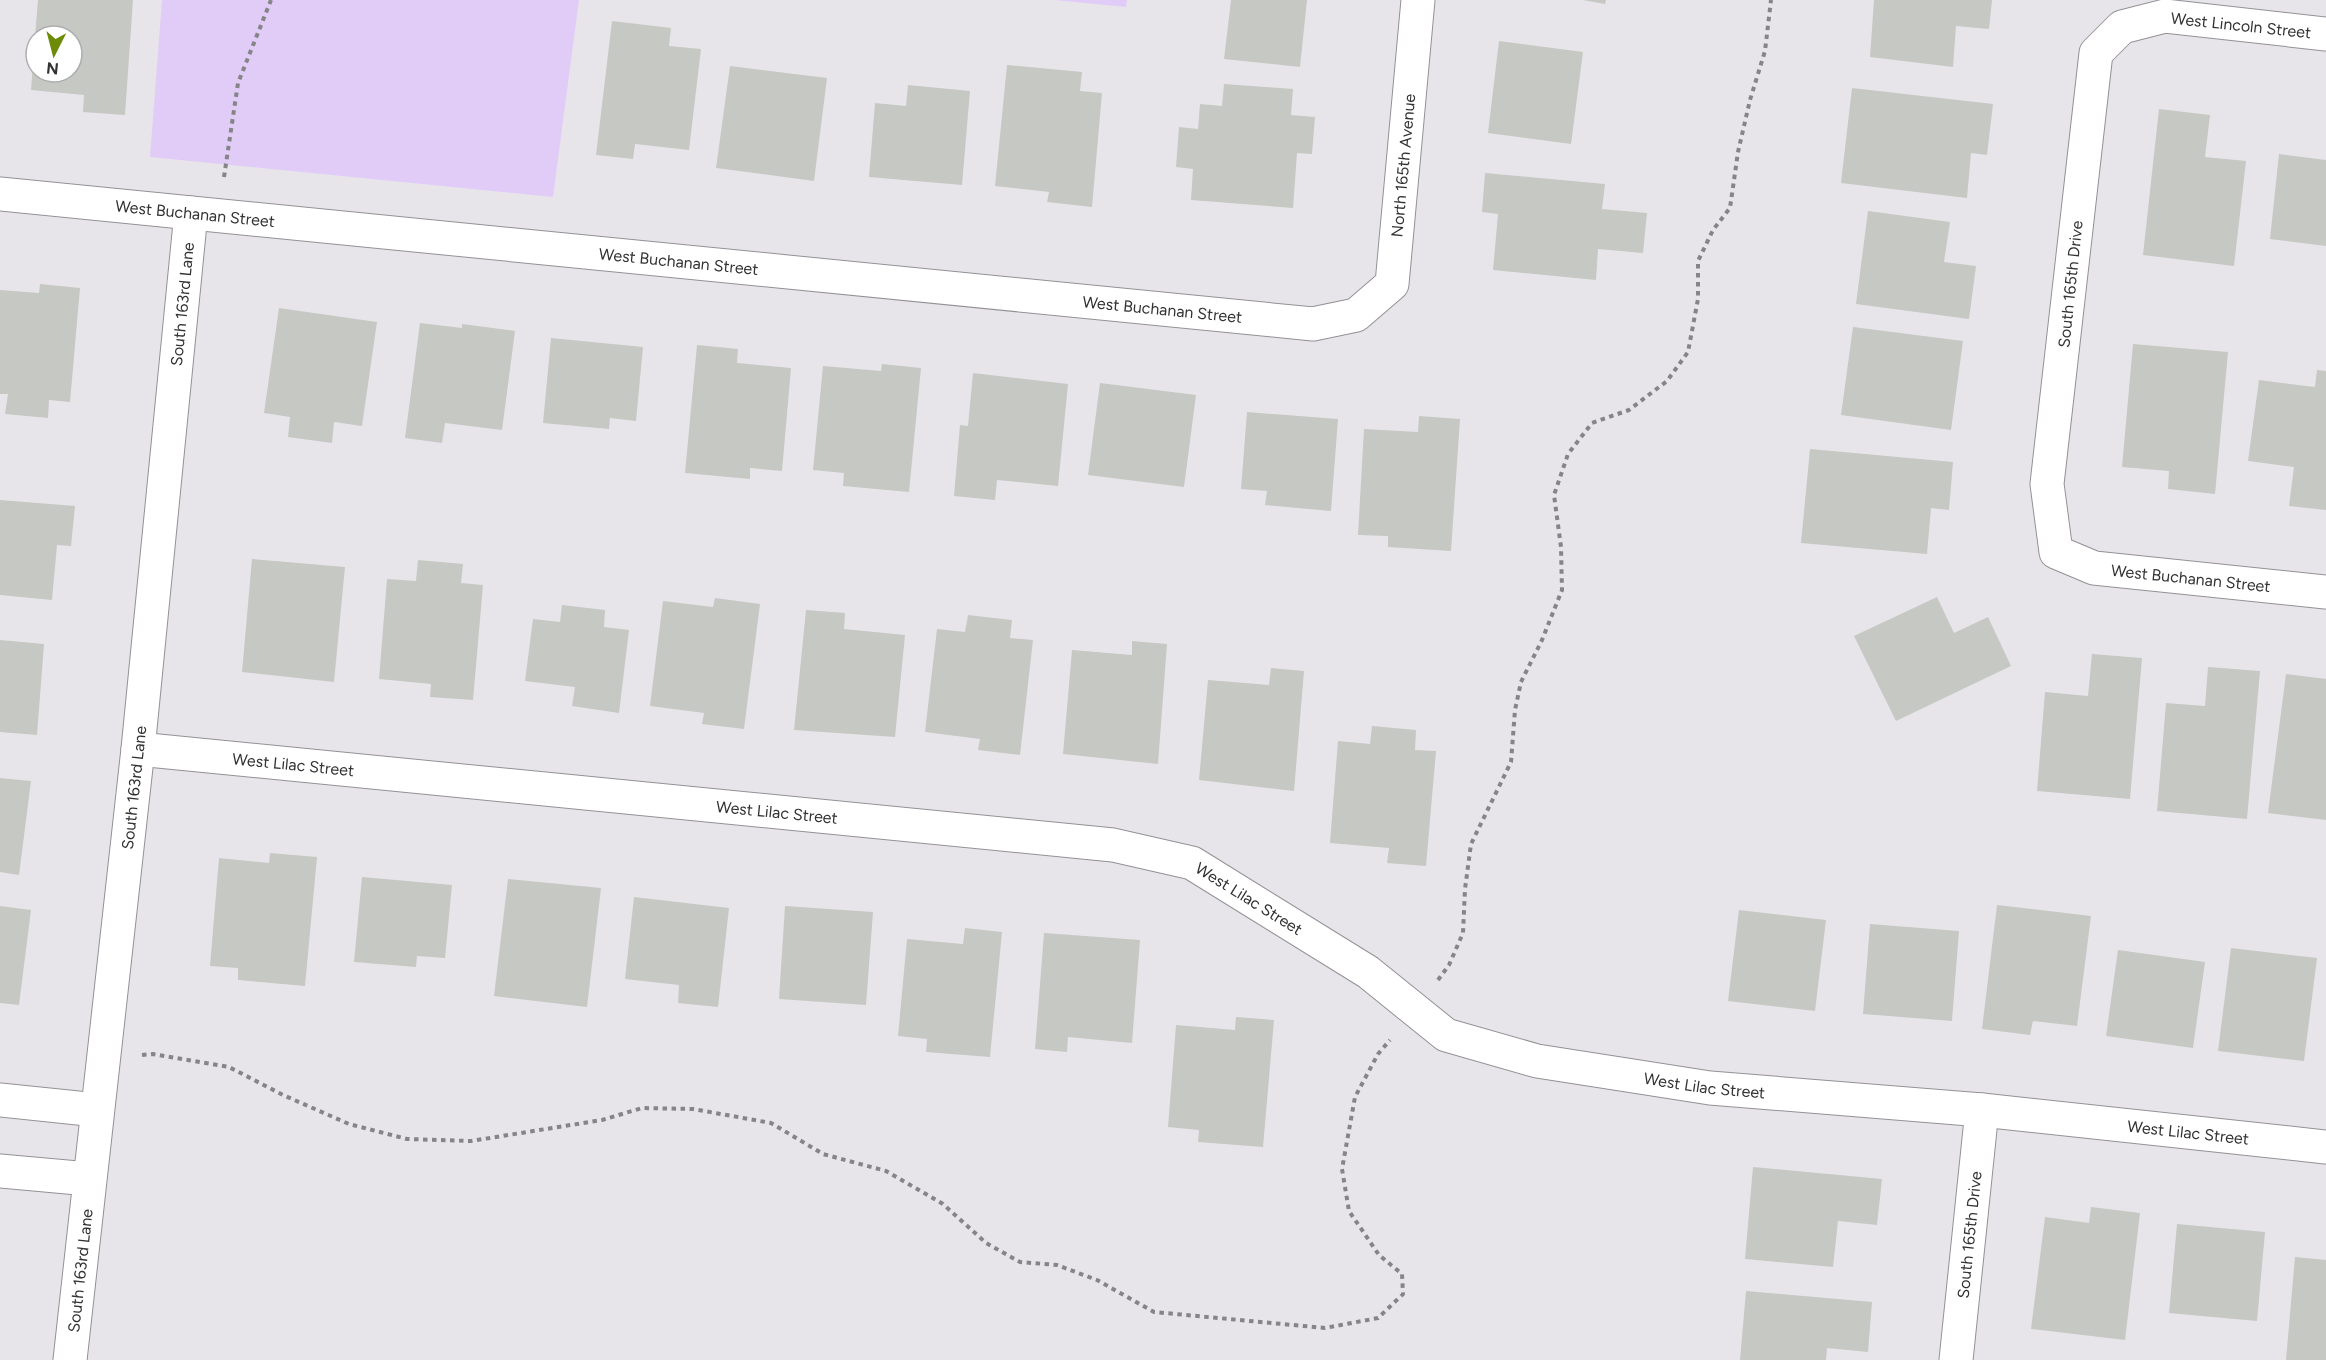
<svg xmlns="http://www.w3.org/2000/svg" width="2326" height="1360" font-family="Figtree,sans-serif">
<rect width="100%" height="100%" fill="#e8e5ea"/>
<path fill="#e1ccf7" d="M162,0H579L553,197L150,157Z
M1054,0H1127L1126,7Z"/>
<path fill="#c6c8c3" d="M38,0H133L125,115L83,112L84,95L31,90L34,49H36V72H72V36H35Z
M1231,0H1307L1300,67L1224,59Z
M1583,0H1606L1605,4Z
M1874,0H1992L1989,29L1956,26L1953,67L1870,57Z
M612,21L671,28L669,46L701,49L689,150L635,144L633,159L596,155Z
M1499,41L1583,52L1571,144L1488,133Z
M1007,65L1082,72L1080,91L1102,93L1092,207L1047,202L1049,192L995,186Z
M730,66L827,78L814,181L716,168Z
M1224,84L1293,89L1291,115L1315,117L1312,154L1297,153L1293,208L1191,200L1193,169L1176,167L1179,127L1198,129L1200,104L1222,106Z
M908,85L970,91L962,185L869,177L875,103L906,106Z
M1852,88L1993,104L1987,155L1971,153L1967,198L1841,183Z
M2159,109L2210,115L2205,157L2246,161L2234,266L2143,255Z
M2279,154L2326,160V246L2270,239Z
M1485,173L1605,184L1602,209L1647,213L1643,253L1598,249L1596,280L1493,270L1498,214L1482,212Z
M1868,211L1950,222L1944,262L1976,266L1969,319L1856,304Z
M40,284L80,288L70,402L49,400L48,418L5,414L8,394H0V290L39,293Z
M279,308L377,322L362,426L334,422L332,443L288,437L290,417L264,413Z
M420,323L462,328V324L515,331L502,430L445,423L442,443L405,438Z
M1853,327L1963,341L1951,430L1841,415Z
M551,338L643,347L636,421L610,418L609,429L543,423Z
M2133,344L2228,352L2215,494L2168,489L2169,471L2122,467Z
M697,345L738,349L737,363L791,368L782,471L750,468V479L685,473Z
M882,364L921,368L909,492L843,486L844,473L813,470L823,366L881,371Z
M2317,370L2326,371V510L2289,506L2294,467L2248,461L2259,380L2315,387Z
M973,373L1068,384L1058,486L997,480L995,500L954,496L960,425L968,426Z
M1100,383L1196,395L1184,487L1088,475Z
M1247,412L1338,419L1331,511L1265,505L1267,491L1241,489Z
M1419,416L1460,419L1451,551L1388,547V536L1358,535L1364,429L1418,432Z
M1810,449L1953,462L1949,510L1931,508L1927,554L1801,543Z
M0,500L75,506L71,546L57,545L52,600L0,595Z
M252,559L345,567L334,682L242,672Z
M418,560L463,564L461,583L483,585L473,700L430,697L431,684L379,679L387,579L416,581Z
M1937,597L1954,633L1988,617L2011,666L1896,721L1854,636Z
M715,598L760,604L744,729L702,724L704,713L650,706L663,601L713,607Z
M562,605L605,610L604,627L629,630L619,713L572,706L575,687L525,681L533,619L560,622Z
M806,610L845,613L844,629L905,635L895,737L794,730Z
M968,615L1012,620L1010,638L1033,640L1020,755L978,750L980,739L925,732L937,629L965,632Z
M0,640L44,644L37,735L0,732Z
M1132,641L1167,644L1158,764L1063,754L1072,650L1132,655Z
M2092,654L2142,658L2130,799L2037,791L2045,692L2088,696Z
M2208,667L2260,671L2247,819L2157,811L2166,703L2205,706Z
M1271,668L1304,671L1294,791L1199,780L1208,680L1269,685Z
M2286,674L2326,679V820L2268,813Z
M1372,726L1416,730L1415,750L1436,751L1426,866L1387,863L1389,848L1330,843L1338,741L1370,744Z
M0,778L31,781L19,875L0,872Z
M270,853L317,857L305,986L238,980V968L210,966L219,858L269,863Z
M362,877L452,885L445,958L417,956L416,967L354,962Z
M508,879L601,888L587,1007L494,996Z
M634,897L729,908L718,1007L678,1003L679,985L625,979Z
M1997,905L2091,916L2077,1026L2033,1021L2030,1035L1982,1029Z
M0,906L31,910L19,1005L0,1003Z
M785,906L873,912L866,1005L779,999Z
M1739,910L1826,920L1815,1011L1728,1001Z
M1870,924L1959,931L1952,1021L1863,1014Z
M965,928L1002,932L990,1057L926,1052L927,1039L898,1036L907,939L963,944Z
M1044,933L1140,940L1132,1043L1068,1037L1067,1052L1035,1049Z
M2231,948L2317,958L2304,1061L2218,1051Z
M2118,950L2205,962L2193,1048L2106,1036Z
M1236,1017L1274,1020L1263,1147L1198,1142L1199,1130L1168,1127L1176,1025L1235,1030Z
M1753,1167L1882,1179L1877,1225L1838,1221L1833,1267L1745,1259Z
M2091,1207L2140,1213L2125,1340L2031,1329L2045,1217L2089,1223Z
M2177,1224L2265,1232L2257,1321L2169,1313Z
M2295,1257L2326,1260V1360H2286Z
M1746,1291L1872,1302L1868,1352L1827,1348L1826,1360H1740Z"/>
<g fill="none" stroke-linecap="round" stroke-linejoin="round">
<defs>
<g id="minor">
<path id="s1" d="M2326,34L2165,16L2122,27L2096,53L2047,484L2056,552L2094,568L2326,592"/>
<path id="s2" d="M0,194L1313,324L1356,315L1392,284L1418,0"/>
<path id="s3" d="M138,749L1113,845L1192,863L1368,972L1446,1035L1537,1061L1710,1088L1982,1110L2326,1147"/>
<path d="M0,1100L97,1110"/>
<path d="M0,1171L89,1179"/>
<path id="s4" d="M70,1360L138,749L191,213"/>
<path id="s5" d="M1956,1360L1982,1110"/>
</g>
</defs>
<use href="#minor" stroke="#939196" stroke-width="35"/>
<path stroke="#858487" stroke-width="4" stroke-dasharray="4.5 4.5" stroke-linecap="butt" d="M224,177L238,83L271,0
M1438,980L1449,965L1463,933L1465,889L1471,844L1511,762L1515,710L1521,682L1542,640L1562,590L1561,547L1554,495L1568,454L1592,423L1629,410L1667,381L1688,352L1698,299V261L1713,230L1730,208L1738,152L1750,100L1765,51L1771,0
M142,1055L153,1054L229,1067L283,1095L349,1124L407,1139L471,1141L602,1120L642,1108L693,1109L771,1123L823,1154L886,1171L943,1204L986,1243L1020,1262L1057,1265L1097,1280L1154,1312L1325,1328L1378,1318L1403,1294L1402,1274L1379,1255L1349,1211L1342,1169L1355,1097L1378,1054L1390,1040"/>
<use href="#minor" stroke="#fff" stroke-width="33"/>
</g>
<g text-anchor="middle" stroke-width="4.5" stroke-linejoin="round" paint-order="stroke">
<g font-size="16" fill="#323234" stroke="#fff">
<text transform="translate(2241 25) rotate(6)" y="6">West Lincoln Street</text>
<text dy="6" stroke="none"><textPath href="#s2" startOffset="1530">North 165th Avenue</textPath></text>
<text dy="6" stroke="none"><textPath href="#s2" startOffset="196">West Buchanan Street</textPath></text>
<text dy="6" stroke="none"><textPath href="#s2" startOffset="682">West Buchanan Street</textPath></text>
<text transform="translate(2070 284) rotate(-84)" y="6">South 165th Drive</text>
<text dy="6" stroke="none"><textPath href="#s4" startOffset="1062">South 163rd Lane</textPath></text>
<text dy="6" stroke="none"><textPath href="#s2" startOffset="1168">West Buchanan Street</textPath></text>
<text dy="6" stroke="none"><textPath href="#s1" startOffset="884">West Buchanan Street</textPath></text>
<text dy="6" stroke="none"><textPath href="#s3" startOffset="156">West Lilac Street</textPath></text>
<text dy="6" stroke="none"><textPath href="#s4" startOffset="576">South 163rd Lane</textPath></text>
<text dy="6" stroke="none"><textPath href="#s3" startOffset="642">West Lilac Street</textPath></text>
<text dy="6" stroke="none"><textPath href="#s3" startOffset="1128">West Lilac Street</textPath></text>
<text dy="6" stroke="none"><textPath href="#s3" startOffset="1632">West Lilac Street</textPath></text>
<text dy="6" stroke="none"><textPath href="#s3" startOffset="2118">West Lilac Street</textPath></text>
<text dy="6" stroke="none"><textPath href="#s5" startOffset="126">South 165th Drive</textPath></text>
<text dy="6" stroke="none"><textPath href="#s4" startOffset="90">South 163rd Lane</textPath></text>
</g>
</g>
<g transform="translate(54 54) rotate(186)"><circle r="28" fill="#ffffff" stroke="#adadae" stroke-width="1.5"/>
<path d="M0-4.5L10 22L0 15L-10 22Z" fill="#6d8b06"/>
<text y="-9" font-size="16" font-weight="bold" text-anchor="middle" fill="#323234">N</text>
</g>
</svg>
